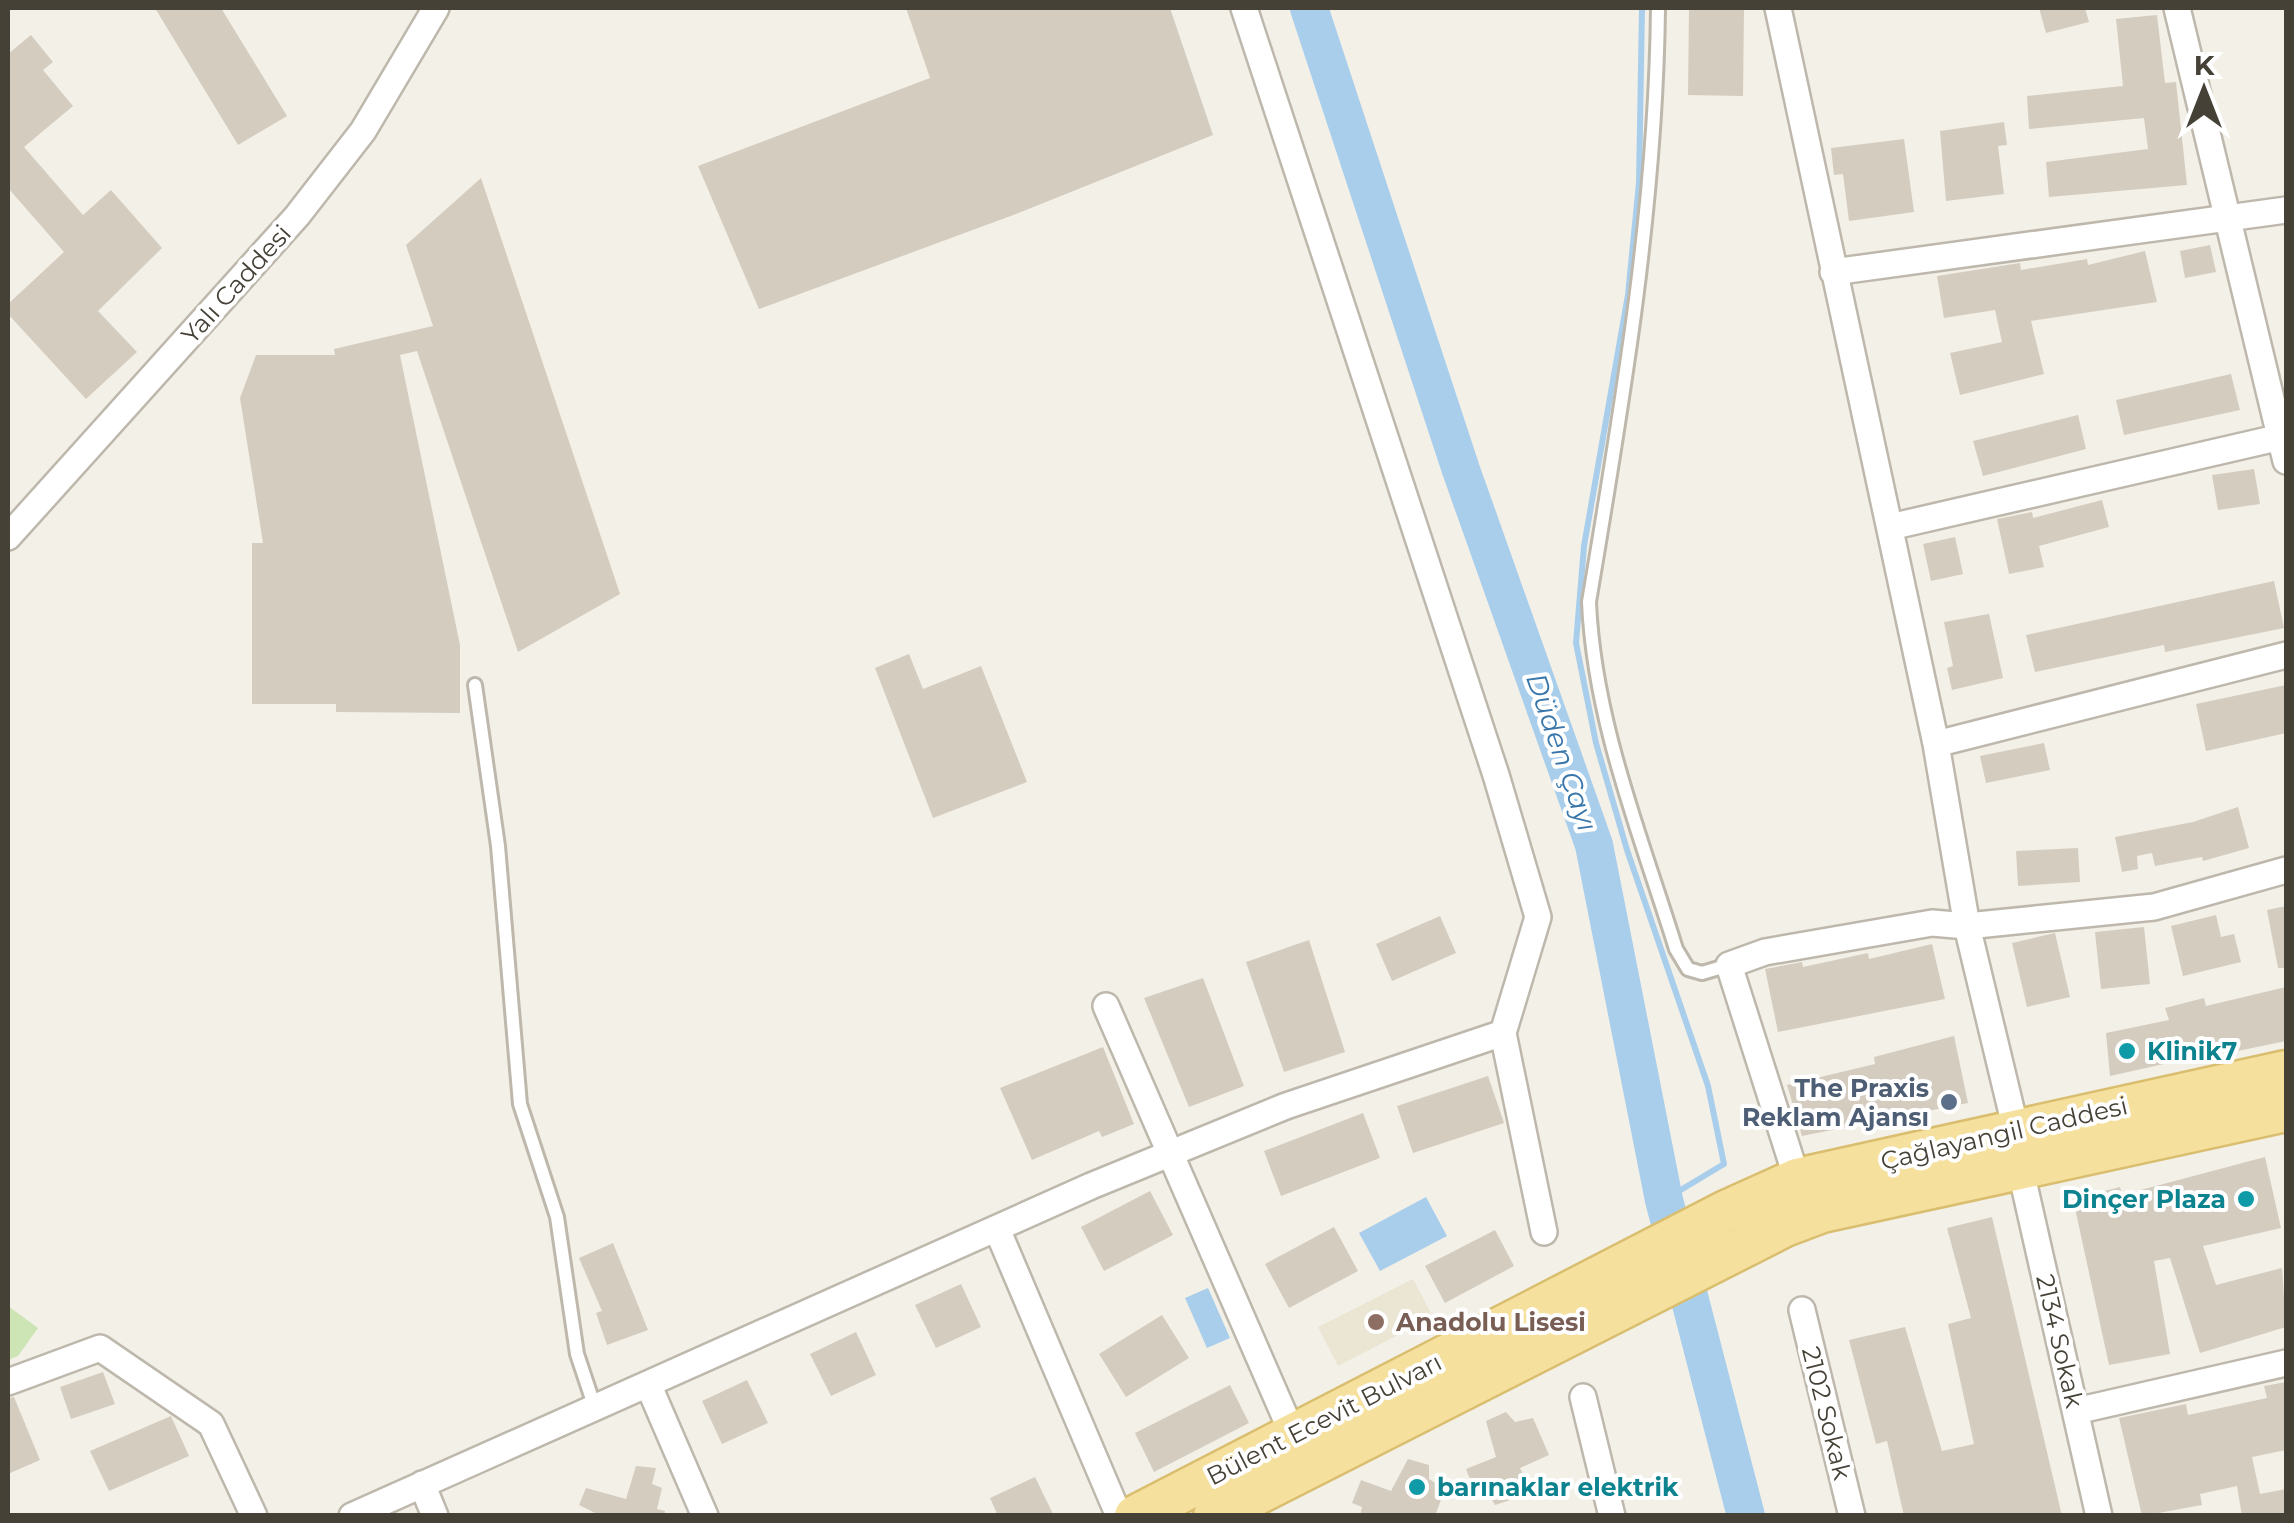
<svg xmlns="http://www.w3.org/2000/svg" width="2294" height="1523" font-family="Montserrat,sans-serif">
<rect width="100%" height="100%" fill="#f3f0e8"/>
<path fill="#ebe5d3" d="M1413,1279L1433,1317L1338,1366L1318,1327Z"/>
<path fill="#cde4b4" d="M8,1306L38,1328L18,1356L8,1360Z"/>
<path fill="#a9ceeb" d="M1426,1197L1447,1236L1380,1271L1359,1233Z
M1208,1288L1230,1338L1207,1348L1185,1298Z"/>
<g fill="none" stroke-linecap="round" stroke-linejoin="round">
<path stroke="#a9ceeb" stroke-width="6" d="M1642,8L1639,183L1628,295L1584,546L1576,643L1596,743L1627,850L1708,1086L1724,1164L1664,1200"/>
<path stroke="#a9ceeb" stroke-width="38" d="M1309,8L1461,470L1594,845L1664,1200L1746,1516"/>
</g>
<path fill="#d4ccbf" d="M155,8H221L287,116L238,145Z
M906,8H1170L1213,135L1016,214L759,309L698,166L930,78Z
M1689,8H1744L1743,96L1688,95Z
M2039,8H2085L2089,22L2046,33Z
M2157,15L2165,83L2176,82L2187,185L2049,197L2046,162L2148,149L2144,118L2029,129L2027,96L2123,86L2116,19Z
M31,35L53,62L43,70L73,106L24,147L83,215L111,190L162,248L98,311L137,352L86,399L8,314V304L64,252L8,188V54Z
M2004,122L2007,145L1998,146L2004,194L1946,201L1940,131Z
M1904,139L1914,212L1849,221L1843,174L1834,175L1831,148Z
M481,178L620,594L518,652L417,351L400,355L460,645V713L336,712V704H252V543H263L240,398L256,355H335L334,349L433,326L406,245Z
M2210,245L2216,272L2185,278L2180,251Z
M2145,251L2157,302L2031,321L2044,374L1960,395L1950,353L2002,342L1995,310L1944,318L1937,276L2020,263L2021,270L2087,259L2088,265Z
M2231,374L2240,410L2124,435L2116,400Z
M2078,415L2086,449L1983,476L1973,441Z
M2254,469L2260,504L2218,510L2212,475Z
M2102,500L2109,527L2039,546L2044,567L2009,574L1997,519L2032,512L2033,518Z
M1955,537L1963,574L1931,581L1923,544Z
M2274,581L2284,628L2165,652L2164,645L2035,672L2026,635Z
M1989,614L2003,678L1952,690L1947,668L1953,666L1944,622Z
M909,654L923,689L981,666L1027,782L933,818L875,668Z
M2286,685V733L2206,751L2196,704Z
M2044,743L2050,770L1986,783L1980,756Z
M2238,807L2249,848L2203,861L2202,857L2155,866L2152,853L2137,856L2138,869L2122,872L2115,837L2193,822Z
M2078,848L2080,882L2018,886L2016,851Z
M2286,906V968H2278L2267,910Z
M2216,915L2221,937L2234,934L2241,962L2183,976L2171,926Z
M1440,916L1456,953L1392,981L1376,944Z
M2144,927L2150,984L2101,989L2095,932Z
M2055,933L2070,997L2027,1007L2012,943Z
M1309,940L1345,1052L1284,1072L1246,962Z
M1932,944L1945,999L1778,1032L1765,969L1802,962L1803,967L1868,953L1869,959Z
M1203,978L1244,1086L1189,1107L1144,998Z
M2286,987V1041L2228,1053L2226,1043L2164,1060V1064L2110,1076L2106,1033L2169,1020L2165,1008L2204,998L2206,1006Z
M1954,1036L1968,1103L1802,1136L1787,1085L1875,1064L1874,1057Z
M1103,1047L1134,1124L1102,1137L1099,1131L1032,1160L1000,1088Z
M1488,1076L1504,1123L1413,1153L1397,1106Z
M1363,1113L1380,1158L1281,1196L1264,1151Z
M2265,1157L2281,1228L2203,1246L2216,1285L2282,1268L2286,1327L2200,1353L2170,1258L2154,1261L2170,1354L2109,1365L2073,1199L2120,1187L2122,1195Z
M1150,1191L1173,1235L1104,1271L1081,1227Z
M1992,1217L2062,1516H1904L1887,1441L1876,1444L1849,1340L1905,1327L1942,1451L1974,1444L1948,1324L1971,1318L1947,1228Z
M1334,1227L1358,1271L1289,1308L1265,1264Z
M1495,1230L1514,1266L1445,1303L1425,1266Z
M613,1243L648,1330L607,1345L596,1313L602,1311L579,1258Z
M961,1284L981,1327L936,1348L915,1305Z
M1162,1315L1189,1358L1126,1397L1099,1354Z
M856,1332L876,1375L831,1396L810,1354Z
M103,1372L115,1404L71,1419L60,1387Z
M747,1380L768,1423L722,1444L702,1401Z
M2286,1382V1450L2252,1457L2260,1494L2286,1489V1516H2242L2237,1486L2200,1494L2202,1505L2142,1516L2119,1418L2186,1404L2188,1415L2267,1398L2264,1386Z
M1230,1385L1249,1423L1154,1472L1135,1433Z
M14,1397L40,1460L8,1474V1398Z
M1506,1412L1515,1422L1533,1418L1549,1455L1520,1468L1532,1493L1495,1505L1485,1488L1475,1492L1466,1469L1496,1457L1486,1421Z
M171,1416L189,1456L109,1491L90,1451Z
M1408,1459L1429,1465V1479L1445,1489L1435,1516H1360L1362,1507L1352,1503L1361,1480L1391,1491Z
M636,1466L656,1468L652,1484L662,1488L657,1509L665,1511L664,1516H601L579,1505L586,1488L626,1499Z
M1035,1477L1054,1516H998L990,1498Z"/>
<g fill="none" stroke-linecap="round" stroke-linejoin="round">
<defs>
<path id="service" d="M1658,8C1656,208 1622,405 1589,602C1594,721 1641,836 1676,949L1688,969L1702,973L1729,965
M475,685L498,846L520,1104L557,1217L577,1354L595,1408"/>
<path id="minor" d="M1244,8L1496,775L1538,917L1503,1033
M1778,8L1936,744L1967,926L2016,1130
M2177,8L2286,461
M1833,272L2286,210
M1890,527L2281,437
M8,537L297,216L363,131L436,8
M1936,744L2286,655
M1106,1006L1293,1435
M2020,1167L2099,1516
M1797,1179L1729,965L1765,952L1932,923L1967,926L2154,907L2286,870
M997,1229L1119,1516
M1802,1310L1852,1516
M8,1382L100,1348L211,1424L254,1516
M648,1384L705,1516
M1583,1397L1612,1516
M2076,1411L2286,1363
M422,1484L435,1516
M352,1516L1091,1186L1286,1106L1503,1033L1544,1232"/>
<path id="primary" d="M1135,1516L1726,1211L1797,1179L2286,1071
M1214,1516L1785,1226L1822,1212L2286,1111"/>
</defs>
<use href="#service" stroke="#beb8ac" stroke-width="18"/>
<use href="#minor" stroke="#beb8ac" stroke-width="30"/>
<use href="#primary" stroke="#dabe6f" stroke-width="45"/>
<use href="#service" stroke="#fff" stroke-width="12"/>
<use href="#minor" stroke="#fff" stroke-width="25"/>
<use href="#primary" stroke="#f6e09e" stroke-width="40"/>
</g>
<g fill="#0f9aa8" stroke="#fff" stroke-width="4">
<circle cx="2127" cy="1051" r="10"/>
<circle cx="2246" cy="1199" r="10"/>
<circle cx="1417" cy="1487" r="10"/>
</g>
<circle fill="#5c6f8a" stroke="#fff" stroke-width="4" cx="1949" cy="1102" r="10"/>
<circle fill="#8d6e63" stroke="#fff" stroke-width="4" cx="1376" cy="1322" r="10"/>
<g text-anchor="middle" stroke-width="8" stroke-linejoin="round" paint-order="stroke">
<g font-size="25" fill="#464137" stroke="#fff">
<text transform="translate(236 284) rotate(-48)" y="9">Yalı Caddesi</text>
<text transform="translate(2004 1133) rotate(-13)" y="9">Çağlayangil Caddesi</text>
<text transform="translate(2060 1341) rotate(77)" y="9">2134 Sokak</text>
<text transform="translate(1827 1413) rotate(76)" y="9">2102 Sokak</text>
<text transform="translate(1324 1419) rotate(-27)" y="9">Bülent Ecevit Bulvarı</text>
</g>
<g font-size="25" font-weight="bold" fill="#0d838f" stroke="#fff" text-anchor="start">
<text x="2147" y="1060">Klinik7</text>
<text x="2226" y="1208" text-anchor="end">Dinçer Plaza</text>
<text x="1437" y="1496">barınaklar elektrik</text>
</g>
<g font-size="25" font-weight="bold" fill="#4e5e75" stroke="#fff" text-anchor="end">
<text x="1929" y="1097">The Praxis<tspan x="1929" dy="29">Reklam Ajansı</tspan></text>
</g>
<g font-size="25" font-weight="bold" fill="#785e54" stroke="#fff" text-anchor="start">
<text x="1396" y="1331">Anadolu Lisesi</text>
</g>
<g font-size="28" font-style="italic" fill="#3976a9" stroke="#fff">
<text transform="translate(1562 752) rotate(71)" y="10">Düden Çayı</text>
</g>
</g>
<rect width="2294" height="1523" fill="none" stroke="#464137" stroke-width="20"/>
<g transform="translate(2204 90)" stroke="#ffffff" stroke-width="8" paint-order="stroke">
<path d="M0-8L18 38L0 25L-18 38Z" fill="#464137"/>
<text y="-15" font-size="28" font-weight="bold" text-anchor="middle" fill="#464137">K</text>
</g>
</svg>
